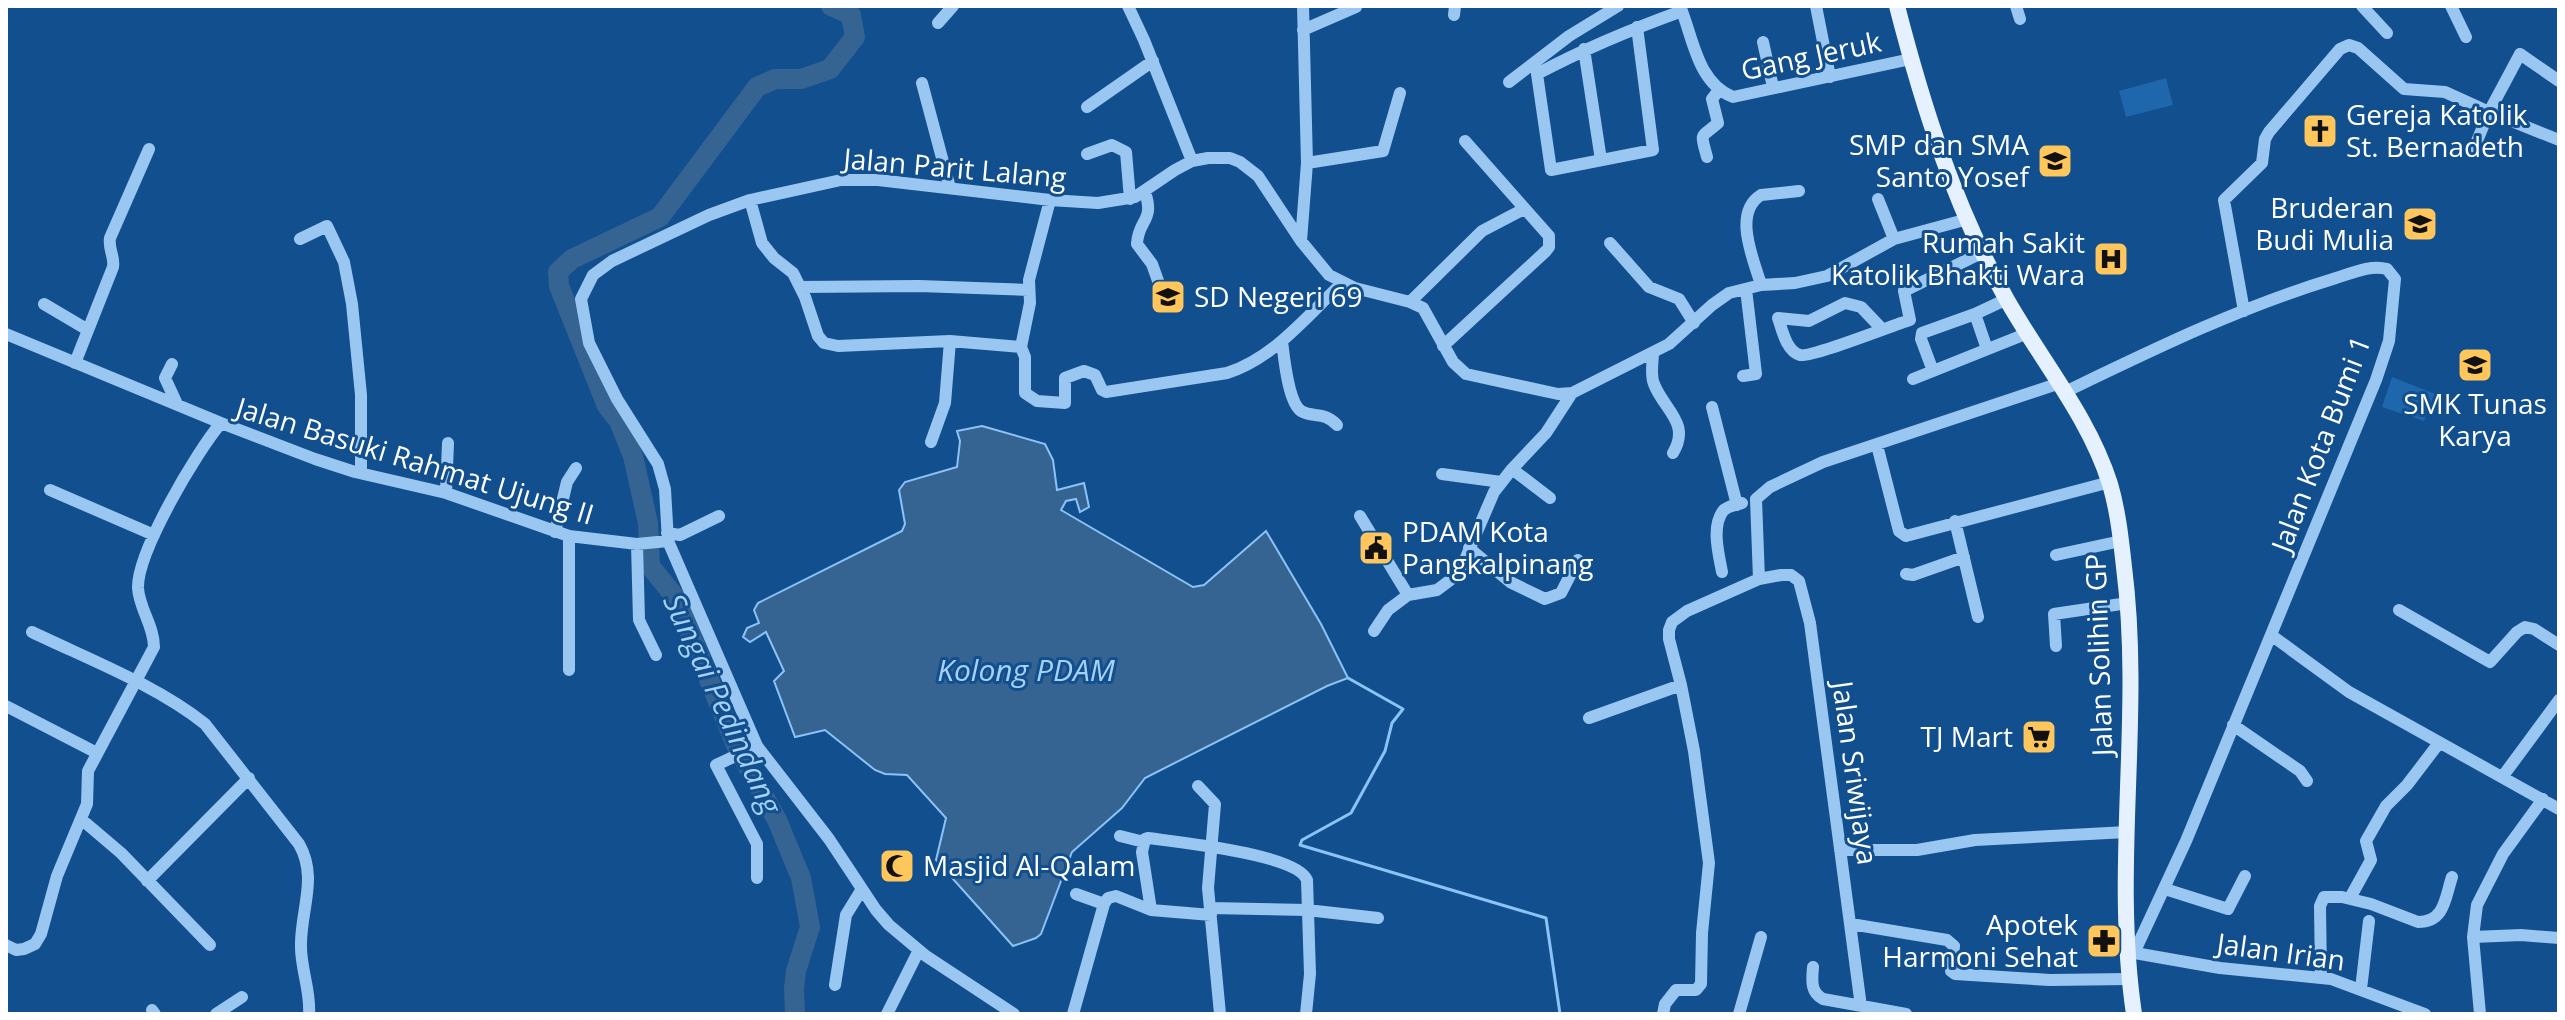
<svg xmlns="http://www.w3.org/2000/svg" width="2565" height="1020" font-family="'Open Sans',sans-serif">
<rect width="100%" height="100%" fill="#114f8e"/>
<path fill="#1f67ac" d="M2166,78L2173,105L2126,117L2119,91Z
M2392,377L2435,394L2424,421L2382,407Z"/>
<path fill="#366492" stroke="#8bc3f6" stroke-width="2" d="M982,426L1045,444L1053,460L1057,490L1084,483L1089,507L1080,512L1076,499L1066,501L1061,510L1193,587L1204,585L1266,531L1321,624L1348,678L1327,686L1145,778L1122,808L1072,852L1041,934L1036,938L1013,946L936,860L946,818L907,775L885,774L875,770L825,730L795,737L774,681L784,671L766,632L750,642L743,637L747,628L759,623L754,610L758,603L902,531L905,524L899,490L905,482L957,467L960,441L957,431Z"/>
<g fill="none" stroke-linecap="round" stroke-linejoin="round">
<path stroke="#8bc3f6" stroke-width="3" d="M1348,678L1403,709L1392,723L1385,751L1351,813L1302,840L1300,845L1546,918L1560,1014"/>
<path stroke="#366492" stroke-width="20" d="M795,1014L794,988L796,971L810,927L801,878L777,820L736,745L675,597L650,566L648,523L633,456L619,421L607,406L559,286L558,272L572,259L660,217L757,87L775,79H801L830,69L855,37L851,15L831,6"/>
<path stroke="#9ac7f2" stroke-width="12" d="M1128,6L1144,40L1192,161
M1680,6C1693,37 1697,83 1733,97L1911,59
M1816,6L1830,77
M2016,6L2020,19
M2362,6L2387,33
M2451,6L2466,37
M1454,15L1455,6
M938,23L953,6
M1637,27L1653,150L1551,170L1537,74C1584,49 1632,29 1682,11
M1303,30L1356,7
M1763,42L1773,87
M1584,49L1601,160
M2559,81L2520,54L2489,112L2559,140
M1509,82L1569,36L1618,6
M922,83L950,188
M1087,107L1153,61
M1087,154L1112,145L1126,152L1130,199
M1707,157C1700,131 1700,139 1718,123L1712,99L1719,90
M1307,163L1383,151L1400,93
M1145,192C1155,222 1138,219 1137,244L1152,264L1162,292
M1878,199L1894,239
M750,200L762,243L774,258L793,273L805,297L818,336L824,343L838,346L950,341L1021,347L1030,303L1029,280L1050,200
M300,239L327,226L344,262L352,304L361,395V473
M1301,241L1307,163L1303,6
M1610,243L1649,287L1679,299L1694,323
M1761,285C1754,260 1732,213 1761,195L1799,191
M800,287L919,286L1029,290
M1410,302L1482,231L1524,209
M44,304L88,330
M2244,311L2224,200L2262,163L2265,139L2269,132L2340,49L2349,45L2358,48L2404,89L2445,92L2489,112L2472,153
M1975,314L1987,349
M1882,329L1861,307L1845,303L1809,321L1778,318C1782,329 1786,351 1800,355C1811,358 1893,325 1910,320L1904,291L1983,252
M6,334L221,423
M1282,341C1284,357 1288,402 1301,411C1313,418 1324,411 1337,425
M1443,346L1546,251L1549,247V236L1465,141
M1021,347L1025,357V393L1037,401L1065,403V378L1084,371L1095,375L1102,390L1106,392L1227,373C1274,358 1307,316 1342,283
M1653,352C1653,362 1650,375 1654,384C1664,410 1691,423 1673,453
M75,363L113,267C115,257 108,249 110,238L149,149
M172,364L165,378L177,404
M1933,371L1921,339L1922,333L1975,314L2007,299
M1743,376L1756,374L1746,289
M1913,379L2028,333
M2065,392C2152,350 2240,307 2333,279C2350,274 2370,264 2387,269L2395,279L2389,341L2376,380L2186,841L2134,953
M1712,407L1737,505
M931,442L945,403L950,341
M1877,445L1899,531L1906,536L2110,482
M1512,469L1550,498
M1442,474L1501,482
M50,490L154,535
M446,493L448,443
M1360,516L1408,595L1437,590L1453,578L1464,562L1494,492L1512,469L1546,433L1572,393
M1955,521L1978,617
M555,532L567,482L576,468
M667,533L680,535L719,516
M569,536V670
M637,544L639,620L656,655
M1469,548L1510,582L1545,599L1561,593L1578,560
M2056,555L2121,541
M1722,572C1719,555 1711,527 1723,511C1727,506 1736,505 1742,503
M1906,574L1913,575L1964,557
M1759,579L1756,499L1770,487L1823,462L2060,383
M2399,610L2490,662L2517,632L2525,627L2534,629L2559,645
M1374,631L1388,610L1408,595
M32,632C88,659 156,685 205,724L299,844C318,877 301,909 301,944C300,967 311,991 309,1014
M2271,635L2349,692L2559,809
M2056,646L2054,614L2128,603
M6,706L97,753
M1589,718L1681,685
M2233,725L2300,771L2307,781
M2503,776L2559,700
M1198,786L1215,804L1208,888L1220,1014
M81,819L121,853L210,945
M1120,836L1144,842
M1840,850H1917L1975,840L2127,832
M757,878V844L716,765L757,746
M147,881L249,778
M2165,889L2228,909L2245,876
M1076,894L1104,904
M2350,898L2371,860L2366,841L2386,806L2407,785L2439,743
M1210,908L1307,910L1378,918
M1151,910L1142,852L1145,839L1148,838C1177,842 1297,854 1307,880L1310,974L1306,1014
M1851,924L1947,940L1954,946L1951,971L1955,974L2050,980L2129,979
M2473,937L2521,935L2559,938
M6,945L16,950L24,949L35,944L41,934L57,876L87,804L88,771L154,647C154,626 139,608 138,588C137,552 197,451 221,423L315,459L355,472L446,493L569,536L637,544L668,541
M2129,952L2220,968L2331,979L2425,1014
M1813,967C1812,980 1810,992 1823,999L1906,1014
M2321,978L2320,906L2324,897H2342L2371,904L2418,922C2445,922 2445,898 2452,877
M835,985L846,915L862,889
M2361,989L2369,921
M152,1010L155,1014
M216,1014L242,997
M887,1014L919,950
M1014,1014L926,956L889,925L876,910L829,839L757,746L668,541L665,489L658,464L617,399L589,343L581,299L593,275L612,261L709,215L750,200L841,180H878L1050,200L1098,203L1135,197L1175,170L1192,161L1208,158H1230L1240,162L1258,176L1301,241L1329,275L1355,288L1410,302L1423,308L1453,362L1466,374L1558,394L1572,393L1669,344L1712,305L1729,293L1761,285L1795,283L1827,276L1894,239L1968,219
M1073,1014L1104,904L1108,898L1116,896L1151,910L1211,915
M1663,1014L1665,1004L1676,990H1696L1701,984L1702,933L1709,863L1694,751L1681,685L1669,639V630L1672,622L1687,611L1759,579L1781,575H1791L1799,581L1810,623L1862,1014
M1739,1014L1761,937
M2480,1014L2473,937L2477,905L2503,854L2543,799"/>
<path stroke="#e5f1ff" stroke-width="16" d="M1897,6C1923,107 1955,208 2007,300C2041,360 2089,417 2110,484C2118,511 2121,540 2124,567C2143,716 2112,866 2134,1014"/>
</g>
<defs>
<symbol id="church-square" viewBox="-11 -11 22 22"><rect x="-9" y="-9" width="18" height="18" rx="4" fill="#ffc65b" stroke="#114f8e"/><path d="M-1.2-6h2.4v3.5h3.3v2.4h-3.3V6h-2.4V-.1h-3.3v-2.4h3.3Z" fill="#111"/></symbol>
<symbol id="school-square" viewBox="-11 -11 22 22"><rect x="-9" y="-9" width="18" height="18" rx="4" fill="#ffc65b" stroke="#114f8e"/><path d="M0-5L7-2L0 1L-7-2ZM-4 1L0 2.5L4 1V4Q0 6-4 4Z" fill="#111"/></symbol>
<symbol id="university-square" viewBox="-11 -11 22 22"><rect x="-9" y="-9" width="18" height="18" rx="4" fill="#ffc65b" stroke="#114f8e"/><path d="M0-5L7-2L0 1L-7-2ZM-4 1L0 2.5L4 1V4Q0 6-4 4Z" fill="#111"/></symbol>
<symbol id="hospital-square" viewBox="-11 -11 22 22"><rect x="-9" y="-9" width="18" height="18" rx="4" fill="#ffc65b" stroke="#114f8e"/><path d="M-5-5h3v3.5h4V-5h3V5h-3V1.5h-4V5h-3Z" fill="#111"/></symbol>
<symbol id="civic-square" viewBox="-11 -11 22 22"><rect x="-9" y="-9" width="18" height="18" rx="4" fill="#ffc65b" stroke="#114f8e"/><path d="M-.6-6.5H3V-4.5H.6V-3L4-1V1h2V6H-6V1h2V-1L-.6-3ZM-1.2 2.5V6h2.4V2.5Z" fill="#111"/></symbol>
<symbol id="supermarket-square" viewBox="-11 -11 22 22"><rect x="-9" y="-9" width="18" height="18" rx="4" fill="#ffc65b" stroke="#114f8e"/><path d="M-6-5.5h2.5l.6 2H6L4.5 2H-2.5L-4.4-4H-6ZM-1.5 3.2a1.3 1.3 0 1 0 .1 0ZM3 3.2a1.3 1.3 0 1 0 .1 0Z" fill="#111"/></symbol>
<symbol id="mosque-square" viewBox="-11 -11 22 22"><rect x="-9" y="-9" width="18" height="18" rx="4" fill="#ffc65b" stroke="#114f8e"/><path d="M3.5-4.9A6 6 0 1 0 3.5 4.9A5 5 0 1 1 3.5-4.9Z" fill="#111"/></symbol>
<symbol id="pharmacy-square" viewBox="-11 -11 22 22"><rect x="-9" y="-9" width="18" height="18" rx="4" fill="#ffc65b" stroke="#114f8e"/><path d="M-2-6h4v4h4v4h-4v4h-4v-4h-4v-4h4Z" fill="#111"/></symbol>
</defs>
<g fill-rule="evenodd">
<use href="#church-square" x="2300" y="111" width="40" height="40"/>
<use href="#school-square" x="2035" y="141" width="40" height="40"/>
<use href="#university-square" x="2400" y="204" width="40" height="40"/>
<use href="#hospital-square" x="2091" y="239" width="40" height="40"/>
<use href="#school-square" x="1148" y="277" width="40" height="40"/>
<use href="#school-square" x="2455" y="345" width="40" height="40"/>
<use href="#civic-square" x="1356" y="528" width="40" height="40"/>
<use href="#supermarket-square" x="2019" y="717" width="40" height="40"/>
<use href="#mosque-square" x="877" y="846" width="40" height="40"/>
<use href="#pharmacy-square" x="2084" y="921" width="40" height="40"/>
</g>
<g text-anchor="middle" stroke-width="6" stroke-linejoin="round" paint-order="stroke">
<g font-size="28" fill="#fff" stroke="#114f8e">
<text transform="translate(1811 56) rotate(-12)" y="10">Gang Jeruk</text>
<text transform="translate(955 168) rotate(5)" y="10">Jalan Parit Lalang</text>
<text transform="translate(2321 444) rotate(-69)" y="10">Jalan Kota Bumi 1</text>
<text transform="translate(415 461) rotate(17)" y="10">Jalan Basuki Rahmat Ujung II</text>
<text transform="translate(2099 655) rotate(-92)" y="10">Jalan Solihin GP</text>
<text transform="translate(1855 773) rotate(82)" y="10">Jalan Sriwijaya</text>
<text transform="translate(2281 952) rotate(8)" y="10">Jalan Irian</text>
</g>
<g font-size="28" fill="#fff" stroke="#114f8e" text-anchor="end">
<text x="2346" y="125" text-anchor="start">Gereja Katolik<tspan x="2346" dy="32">St. Bernadeth</tspan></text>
<text x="2029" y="155">SMP dan SMA<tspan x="2029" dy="32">Santo Yosef</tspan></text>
<text x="2394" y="218">Bruderan<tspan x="2394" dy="32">Budi Mulia</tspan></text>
<text x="2085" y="253">Rumah Sakit<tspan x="2085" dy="32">Katolik Bhakti Wara</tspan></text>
<text x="1194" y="307" text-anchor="start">SD Negeri 69</text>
<text x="2475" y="414" text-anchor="middle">SMK Tunas<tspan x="2475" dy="32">Karya</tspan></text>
<text x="1402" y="542" text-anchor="start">PDAM Kota<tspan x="1402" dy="32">Pangkalpinang</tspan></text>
<text x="2013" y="747">TJ Mart</text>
<text x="923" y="876" text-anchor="start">Masjid Al-Qalam</text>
<text x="2078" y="935">Apotek<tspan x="2078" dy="32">Harmoni Sehat</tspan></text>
</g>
<g font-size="30" font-style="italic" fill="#a6d1f9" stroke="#114f8e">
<text x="1026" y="681">Kolong PDAM</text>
<text transform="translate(722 704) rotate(65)" y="10">Sungai Pedindang</text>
</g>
</g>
<rect width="2565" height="1020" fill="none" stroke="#ffffff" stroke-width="16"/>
</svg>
